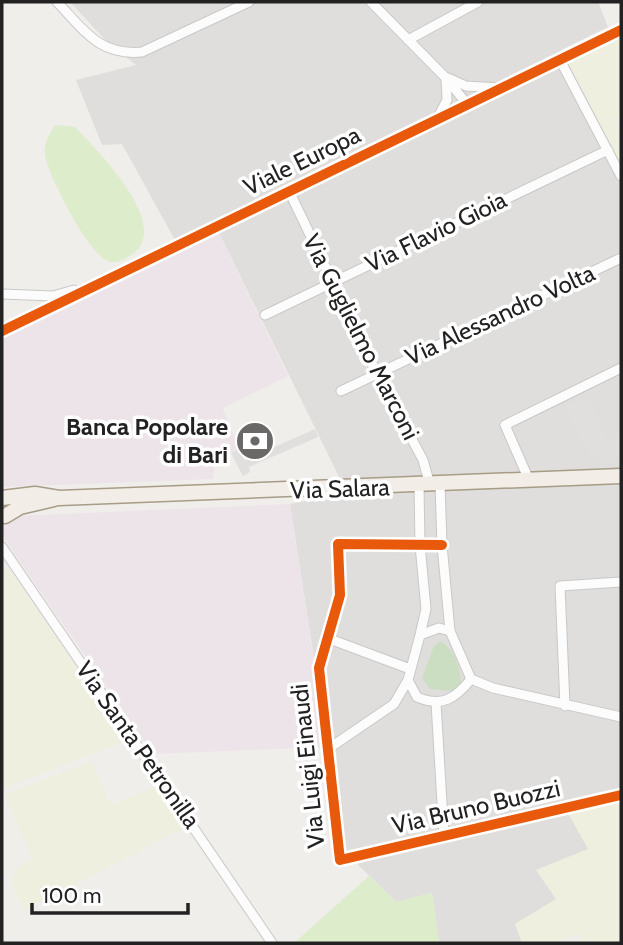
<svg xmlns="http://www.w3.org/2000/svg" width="623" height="945" font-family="Cabin,sans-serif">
<rect width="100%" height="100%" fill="#f0eeeb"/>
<path fill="#dfdedc" d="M70,2H598L608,27L561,50L621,164V801L568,813L589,849L556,899L516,924L522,943H439L432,893L396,902L344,851L290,504L347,493L219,233L181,251L122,144L102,145L76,80L136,65L109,44Z"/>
<path fill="#ede4e9" d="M219,233L288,376L223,408L239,449L216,460L213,479L2,487V336Z
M290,504L327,747L153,754L13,552L5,539L3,528L8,520L16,516Z"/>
<path fill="#efefdf" d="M621,36V115L615,119L621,132V164L568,63Z
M2,569L10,570L125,738L123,742L2,789Z
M92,761L111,805L157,786L188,826L24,910L10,881L20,865L33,860L4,795Z
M621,801V943H583L577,933L557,943H522L515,924L556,899L536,870L588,849L568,813Z"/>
<path fill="#ddeccb" d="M55,125L75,127C97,150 168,221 136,251C130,257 119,263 111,262C90,259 52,181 46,160C42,146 48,136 55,125Z
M369,876L396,902L432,893L439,943H294Z"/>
<path fill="#cbdec1" d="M441,641C454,650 460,667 461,682L452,691L430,689L422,678L434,646Z"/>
<path fill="#e0dfde" d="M587,398L607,440L621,433V463L604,464L595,450L588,453L566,406Z
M315,429L318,437L249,467L250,472L243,476L231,453L239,449L245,460Z"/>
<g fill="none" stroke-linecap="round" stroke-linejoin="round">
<defs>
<path id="street" d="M57,2C84,30 99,56 142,52L249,2
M371,2L446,78L467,104
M408,40L478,2
M560,60L621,176
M448,78L466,86L499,88
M437,119L447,100L446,79
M289,191L377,374L423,460L430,485
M2,294L53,296L74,290
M265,315L608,150
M2,331L621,30
M341,391L621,258
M529,480L505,425L621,368
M440,484L442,545L450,631
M419,485L420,545L426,609L420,635
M442,545L338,544L340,595L319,668L340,860L621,795
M2,547L272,943
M439,628L450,631L471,679C456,698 442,708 417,697L408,680L420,635Z
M327,638L410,669
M471,679L493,688L621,717
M436,703L444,836
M565,706L560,586L621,582
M328,749L394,704L408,680"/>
<path id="primary" d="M2,498L35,494L59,498L621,476
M5,516L20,507L54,499"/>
</defs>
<use href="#street" stroke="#c9c8c7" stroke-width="11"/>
<use href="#primary" stroke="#a79c86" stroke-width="17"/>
<use href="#street" stroke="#fdfcfc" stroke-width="9"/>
<use href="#primary" stroke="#f3ede7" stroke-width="14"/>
<defs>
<path id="cycleway" d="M2,331L621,30
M442,545L338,544L340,595L319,668L340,860L621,795"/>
</defs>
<use href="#cycleway" stroke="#fff" stroke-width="15"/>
<use href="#cycleway" stroke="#e8590c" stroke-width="10"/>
</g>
<defs>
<symbol id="bank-disc" viewBox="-11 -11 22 22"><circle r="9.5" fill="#6a6968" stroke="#fff"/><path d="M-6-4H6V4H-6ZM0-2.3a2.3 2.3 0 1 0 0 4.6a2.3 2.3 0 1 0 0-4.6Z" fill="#fff"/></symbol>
</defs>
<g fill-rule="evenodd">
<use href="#bank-disc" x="233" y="419" width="44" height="44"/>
</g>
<g text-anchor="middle" stroke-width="7" stroke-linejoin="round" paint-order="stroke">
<g font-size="24" fill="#222" stroke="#fff">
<text transform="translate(302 161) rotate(-26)" y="8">Viale Europa</text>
<text transform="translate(436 232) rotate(-26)" y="8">Via Flavio Gioia</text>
<text transform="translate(500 315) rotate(-25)" y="8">Via Alessandro Volta</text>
<text transform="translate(361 337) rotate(63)" y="8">Via Guglielmo Marconi</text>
<text transform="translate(340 489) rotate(-2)" y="8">Via Salara</text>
<text transform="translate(138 745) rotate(55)" y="8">Via Santa Petronilla</text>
<text transform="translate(308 766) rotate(-96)" y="8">Via Luigi Einaudi</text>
<text transform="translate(476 807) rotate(-13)" y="8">Via Bruno Buozzi</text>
</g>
<g font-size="24" font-weight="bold" fill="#222" stroke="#fff" text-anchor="end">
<text x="228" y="435">Banca Popolare<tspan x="228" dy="28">di Bari</tspan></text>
</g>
</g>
<rect width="623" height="945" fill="none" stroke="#222222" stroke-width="7"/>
<path d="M32 903v10h156v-10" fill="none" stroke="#222222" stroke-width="3.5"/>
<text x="42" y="903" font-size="21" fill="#222222" stroke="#ffffff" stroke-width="5" paint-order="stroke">100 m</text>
</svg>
